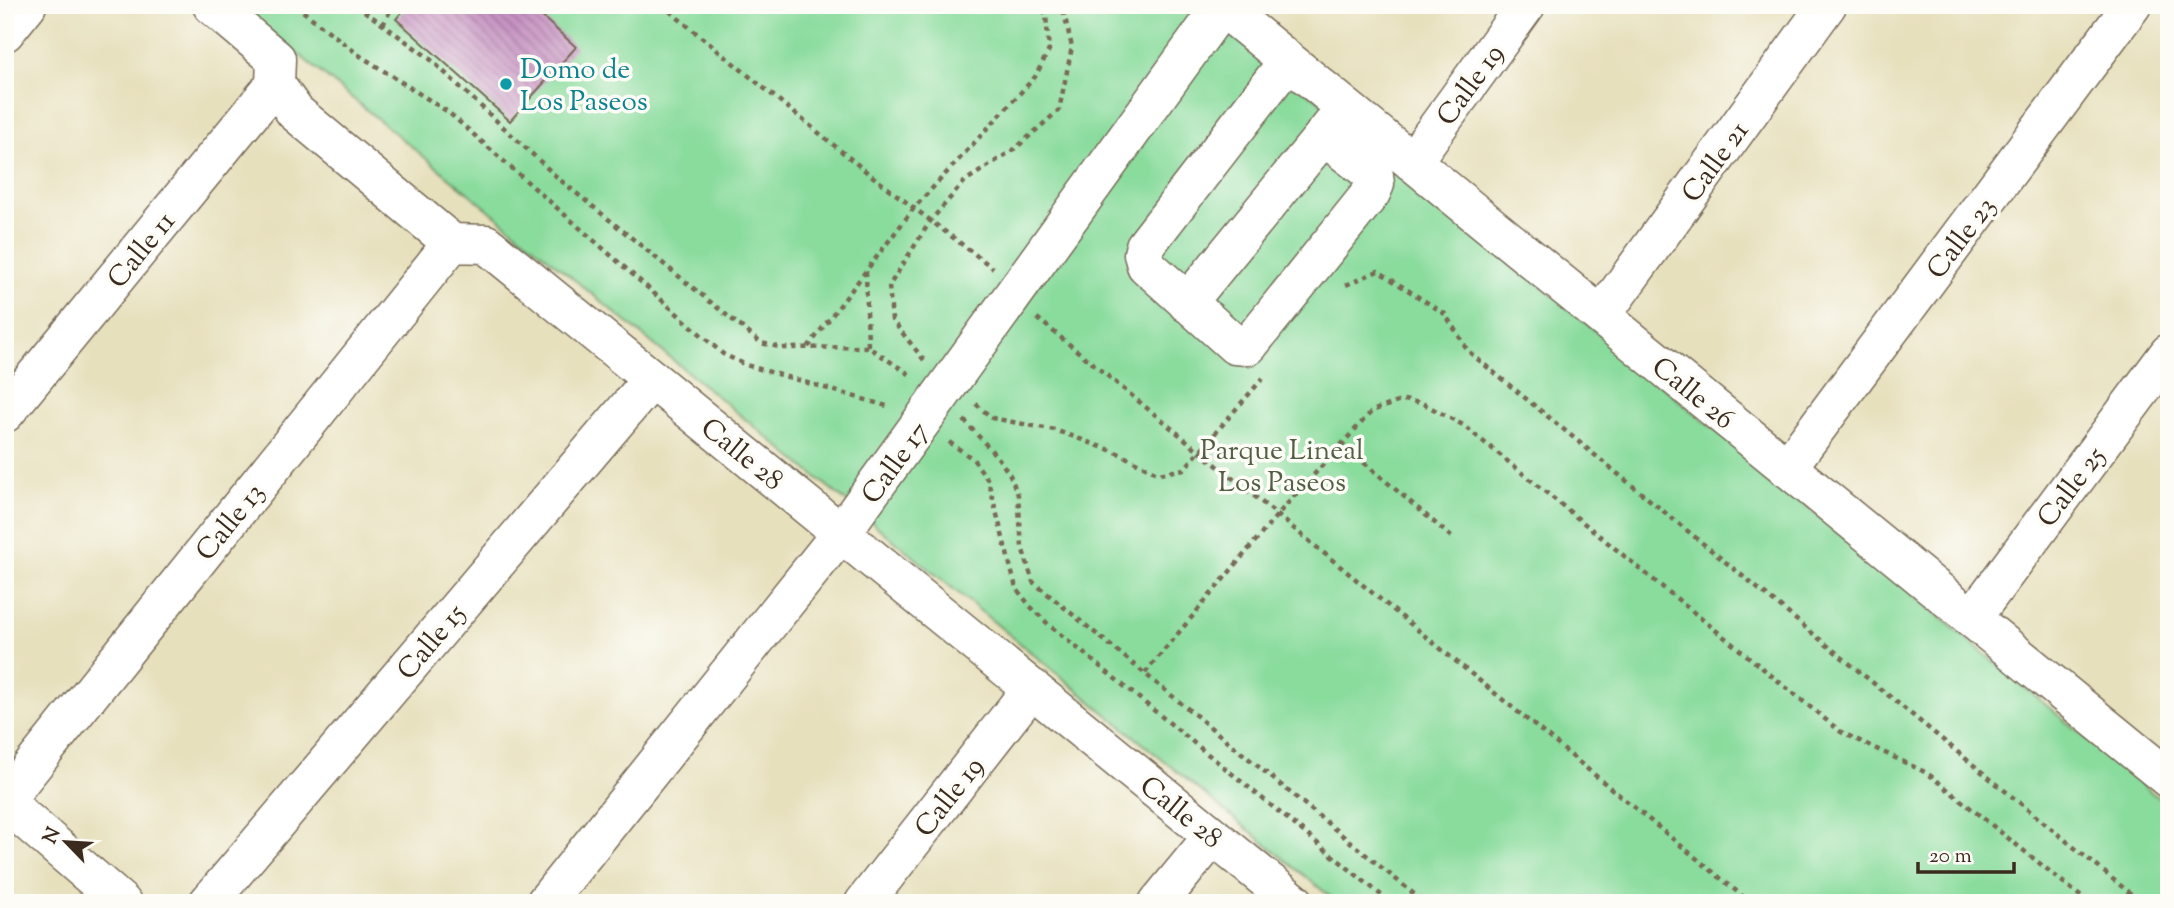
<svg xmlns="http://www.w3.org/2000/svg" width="2174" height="908" font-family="'Sorts Mill Goudy',serif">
<defs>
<pattern id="building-back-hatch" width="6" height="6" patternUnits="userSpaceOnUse" patternTransform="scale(1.75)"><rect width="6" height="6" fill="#c692c2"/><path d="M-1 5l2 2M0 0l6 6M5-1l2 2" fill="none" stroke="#a2779d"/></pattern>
</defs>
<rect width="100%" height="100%" fill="#fdfcf7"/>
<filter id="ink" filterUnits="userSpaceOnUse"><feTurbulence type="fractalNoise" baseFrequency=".0143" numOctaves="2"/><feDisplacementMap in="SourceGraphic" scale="14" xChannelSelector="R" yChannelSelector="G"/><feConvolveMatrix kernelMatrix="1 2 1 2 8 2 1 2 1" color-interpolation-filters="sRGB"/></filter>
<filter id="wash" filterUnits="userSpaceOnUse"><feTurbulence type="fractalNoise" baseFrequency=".00686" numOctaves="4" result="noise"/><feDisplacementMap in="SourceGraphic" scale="28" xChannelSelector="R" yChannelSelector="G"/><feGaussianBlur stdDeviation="1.57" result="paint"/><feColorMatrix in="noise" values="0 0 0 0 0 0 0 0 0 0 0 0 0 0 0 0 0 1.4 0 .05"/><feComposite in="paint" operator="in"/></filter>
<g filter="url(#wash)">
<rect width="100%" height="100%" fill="#e7e0bd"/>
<path fill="#8adc9d" stroke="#62835e" stroke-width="2" d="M238,5H1203L2169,807V903H1338Z"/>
<g id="blocks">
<path fill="url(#building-back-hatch)" d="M408,5H529L576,47L510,121L396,19Z"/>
</g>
</g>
<g filter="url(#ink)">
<use href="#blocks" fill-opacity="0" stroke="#776a56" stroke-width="2"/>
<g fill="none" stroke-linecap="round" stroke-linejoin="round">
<defs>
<path id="minor" d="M212,5L276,59L275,84L295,112L452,243L486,244L1295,903
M1220,5L2169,779
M5,32L27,5
M1288,61L1145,246L1143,254L1146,265L1235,345L1248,346L1371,193L1375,184L1374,175L1323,136
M1412,162L1526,5
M1187,303L1338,118
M1601,316L1827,5
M5,413L275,84
M1787,468L2132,5
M1972,618L2169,353
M5,800L452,243
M5,802L122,903
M208,903L652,379
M545,903L841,533L1223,5
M864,903L1032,688
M1158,903L1213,836"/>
</defs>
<use href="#minor" stroke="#776a56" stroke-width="41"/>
<path stroke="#776a56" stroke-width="4.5" stroke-dasharray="5 5" stroke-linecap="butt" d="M295,5L359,55L448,112L723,354L746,365L890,407
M356,5L429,58L559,179L761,343L783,348L868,347L912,376
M662,5L868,173L993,268
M383,25L393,5
M866,271L868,347
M1346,285L1378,271L1445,314L1469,352L2142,903
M1037,318L1751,903
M808,347L914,208L1035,77L1049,50L1046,15L1041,5
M924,360L892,320L889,286L931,220L965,181L1016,148L1059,110L1072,47L1062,5
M976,404L992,418L1055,430L1118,453L1159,474L1184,469L1263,378
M964,420L999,459L1010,475L1018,495L1022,547L1033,582L1425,903
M949,442L973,459L988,480L1016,588L1030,606L1049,625L1391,903
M1341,443L1455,540
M1145,673L1278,514L1372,411L1403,400L1422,403L1463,425L1841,732L1927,773L2089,903"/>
<use href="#minor" stroke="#fff" stroke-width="38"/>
</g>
</g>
<circle fill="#0f9aa8" stroke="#fdfcf7" stroke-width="2.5" cx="506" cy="84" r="7"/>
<g text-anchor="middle" stroke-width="7" stroke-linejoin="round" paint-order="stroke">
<g font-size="28" fill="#0d838f" stroke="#fdfcf7" text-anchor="start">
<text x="520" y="78">Domo de<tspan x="520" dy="32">Los Paseos</tspan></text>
</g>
<g font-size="28" fill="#3b2a1e" stroke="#fdfcf7">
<text transform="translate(1469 84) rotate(-54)" y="10">Calle 19</text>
<text transform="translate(1714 161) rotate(-54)" y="10">Calle 21</text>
<text transform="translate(1960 237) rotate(-53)" y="10">Calle 23</text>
<text transform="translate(140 249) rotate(-51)" y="10">Calle 11</text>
<text transform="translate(1694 392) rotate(39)" y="10">Calle 26</text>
<text transform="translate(743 453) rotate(39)" y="10">Calle 28</text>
<text transform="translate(894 462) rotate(-54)" y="10">Calle 17</text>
<text transform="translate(2070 486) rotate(-53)" y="10">Calle 25</text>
<text transform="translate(229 521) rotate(-51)" y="10">Calle 13</text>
<text transform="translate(430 641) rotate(-50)" y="10">Calle 15</text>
<text transform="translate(948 796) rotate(-52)" y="10">Calle 19</text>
<text transform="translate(1182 811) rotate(39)" y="10">Calle 28</text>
</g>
<g font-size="28" fill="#535f44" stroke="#fdfcf7">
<text x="1282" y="459">Parque Lineal<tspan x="1282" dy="32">Los Paseos</tspan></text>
</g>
</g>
<rect width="2174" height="908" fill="none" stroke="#fdfcf7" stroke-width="28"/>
<g transform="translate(66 842) rotate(295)" stroke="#fdfcf7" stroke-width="5" paint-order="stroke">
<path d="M0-5L12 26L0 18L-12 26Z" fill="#3b2a1e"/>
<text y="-10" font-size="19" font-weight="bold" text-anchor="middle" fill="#3b2a1e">N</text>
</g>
<path d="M1918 862v10h96v-10" fill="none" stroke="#3b2a1e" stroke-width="3.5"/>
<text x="1929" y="862" font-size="21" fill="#3b2a1e" stroke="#fdfcf7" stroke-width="5" paint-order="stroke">20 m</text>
</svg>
